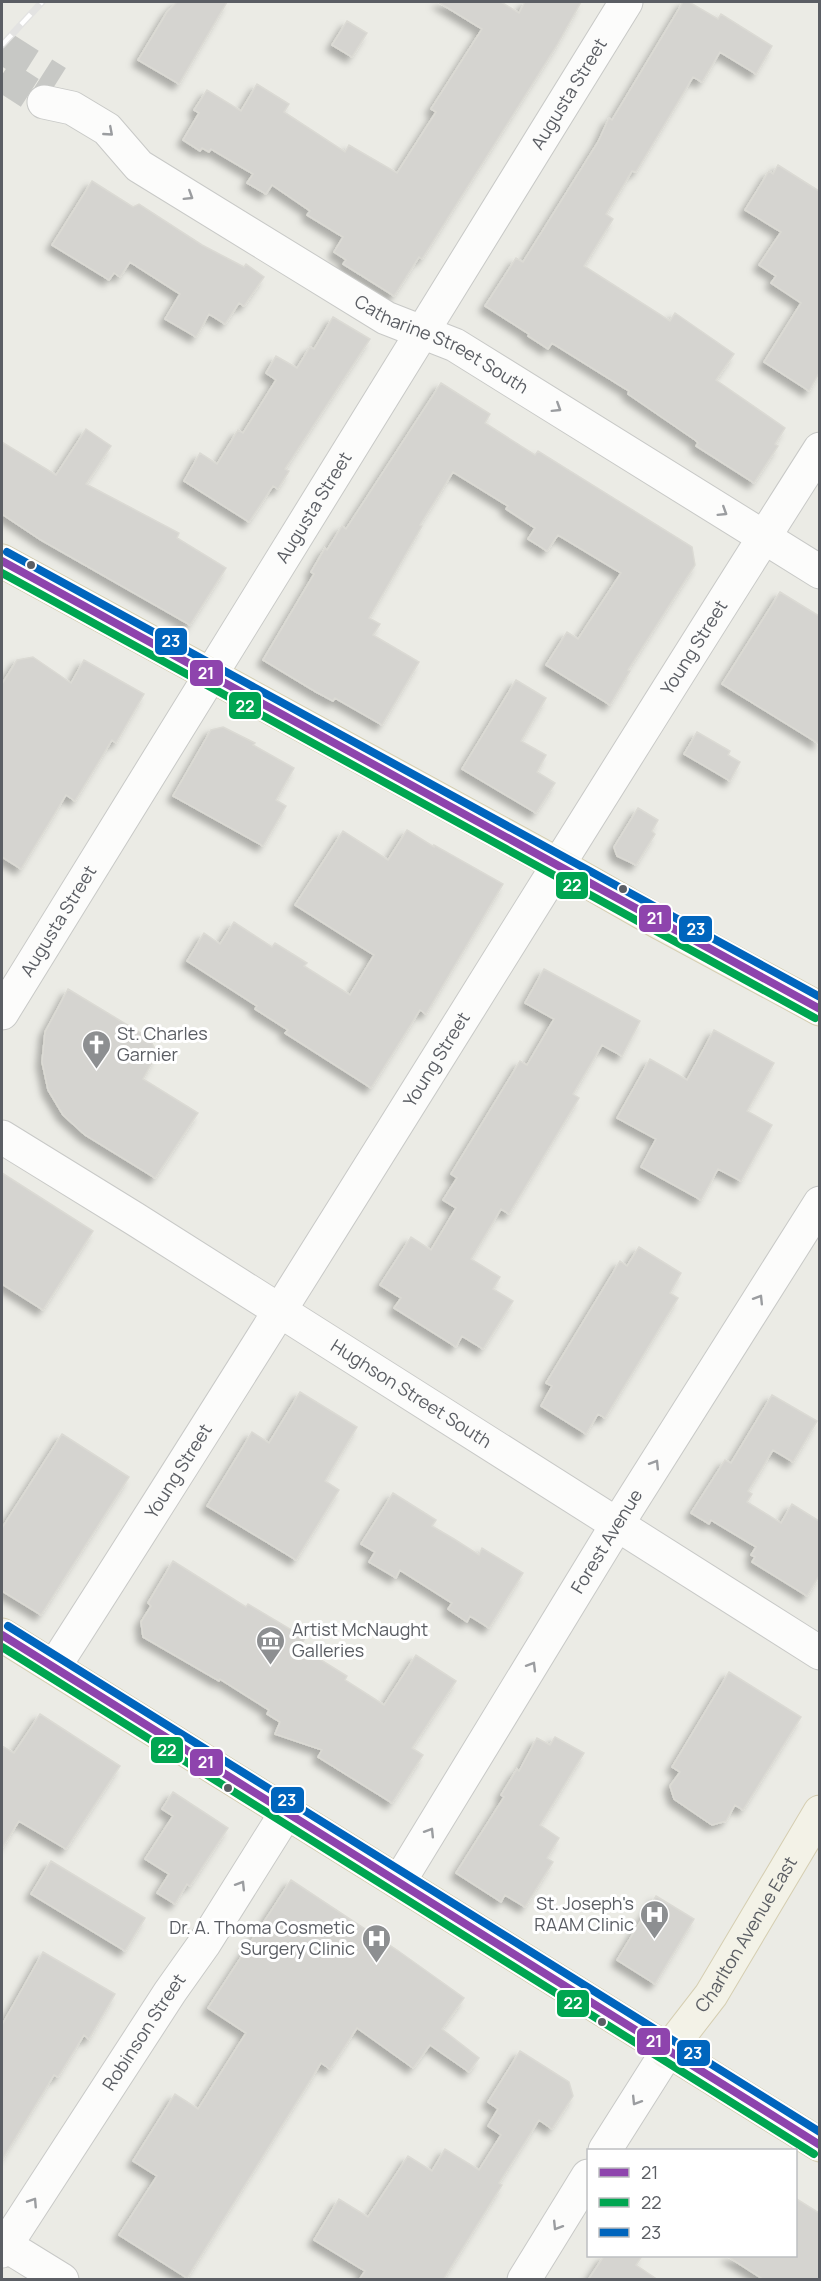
<svg xmlns="http://www.w3.org/2000/svg" width="821" height="2281" font-family="Manrope,sans-serif">
<defs>
<filter id="shadow"><feDropShadow dx="-5.5" dy="5.5" stdDeviation="3" flood-color="#0004"/></filter>
</defs>
<rect width="100%" height="100%" fill="#ebebe5"/>
<path fill="#d5d4d0" stroke="#dbdad4" stroke-width="1.5" filter="url(#shadow)" d="M177,2H227L179,84L138,60L167,12Z
M438,2H501L519,13L525,2H581L557,45L422,259L419,257L394,296L343,264L346,260L334,252L343,237L307,215L310,211L272,185L266,194L247,183L253,174L211,149L209,152L202,148L200,151L183,140L199,113L194,110L207,90L241,111L257,84L289,104L284,112L345,152L349,145L397,173L436,112L431,109L482,29Z
M683,2H689L718,19L721,14L772,46L756,74L720,52L702,82L693,77L636,172L632,171L606,214L613,219L584,266L670,321L675,313L734,354L716,380L785,428L775,444L778,446L754,483L696,446L698,443L695,440L628,394L629,391L552,343L548,349L528,336L529,334L485,306L516,258L523,262L598,142L609,118L612,120Z
M347,21L367,33L352,57L332,45Z
M778,165L819,191V373L809,391L764,362L801,303L771,283L776,276L759,265L781,232L745,210L769,171L773,174Z
M92,181L133,207L139,204L202,245L244,267L246,264L264,277L244,306L239,303L225,324L209,314L196,337L165,319L180,294L130,262L120,277L114,273L109,280L52,245Z
M333,317L370,339L285,469L289,471L278,489L273,486L249,522L184,481L200,453L217,464L238,430L243,433L276,380L266,373L276,356L297,368L310,347L314,349Z
M441,383L490,414L485,423L535,455L538,451L692,547L695,565L628,670L630,671L610,705L546,665L567,632L578,639L621,573L558,535L547,551L528,539L535,528L506,509L508,506L453,472L420,525L422,526L369,618L380,624L373,635L419,662L382,725L335,698L333,701L316,692L263,660L314,574L311,572L325,548L327,550L342,526L346,529Z
M86,429L111,446L86,484L179,533L177,538L226,568L190,625L41,540L2,514V442L56,475Z
M780,592L819,616V744L722,684Z
M33,657L71,683L84,660L144,694L116,743L112,740L75,801L66,795L21,869L2,857V684L17,660Z
M516,680L546,698L521,741L546,755L537,772L555,783L536,813L462,769Z
M223,727L255,743L253,745L294,768L276,800L286,806L263,846L173,796L211,730Z
M697,732L730,751L728,755L740,762L730,781L684,754Z
M638,808L658,820L652,831L655,834L636,865L617,856L614,847Z
M407,830L434,847V845L503,884L426,1014L420,1010L371,1088L285,1033L288,1030L255,1009L257,1006L187,961L204,933L220,944L234,922L272,947L275,943L307,963L304,966L350,995L374,955L295,905L343,831L388,860Z
M544,969L640,1021L622,1056L602,1045L573,1094L579,1098L509,1214L501,1209L471,1259L500,1277L493,1289L513,1301L483,1349L462,1336L456,1347L394,1308L401,1298L380,1285L411,1237L431,1250L456,1208L443,1200L457,1178L451,1174L520,1061L527,1065L554,1019L525,1003Z
M68,989L149,1038L155,1049V1057L143,1079L198,1113L155,1178L85,1135L63,1115L48,1090L42,1062L45,1032Z
M714,1030L774,1063L747,1111L772,1125L741,1181L718,1169L701,1200L641,1167L656,1139L617,1118L650,1059L687,1080Z
M2,1173L93,1231L43,1310L2,1284Z
M639,1247L681,1273L670,1293L678,1298L605,1418L598,1414L586,1434L541,1406L552,1386L546,1383L620,1261L627,1266Z
M300,1392L357,1427L325,1481L339,1490L296,1560L207,1506L252,1432L269,1443Z
M772,1395L817,1421L793,1462L773,1450L748,1491L752,1494L747,1502L781,1523L792,1504L819,1521V1576L807,1596L752,1562L755,1557L751,1555L756,1547L711,1520L709,1524L691,1513L725,1460L731,1463Z
M62,1434L129,1477L41,1615L2,1591V1528Z
M393,1493L436,1520L432,1526L454,1539L479,1555L482,1548L523,1573L489,1628L470,1616L467,1622L448,1609L452,1603L400,1570L396,1578L369,1562L375,1552L361,1544Z
M173,1561L246,1607L248,1604L305,1638L300,1647L347,1676L345,1680L384,1705L416,1655L456,1681L412,1748L423,1755L392,1803L318,1757L322,1750L275,1734L280,1722L267,1714L269,1710L220,1679L219,1681L143,1637L141,1622L151,1606L148,1603Z
M729,1672L801,1717L743,1810L735,1805L726,1821L712,1825L674,1799L670,1786L680,1772L672,1767Z
M40,1714L120,1766L66,1849L19,1821L2,1848V1746L14,1753Z
M555,1737L584,1753L540,1825L559,1838L547,1858L553,1862L525,1907L505,1895L501,1902L456,1873L504,1797L501,1795L517,1769L519,1771L537,1738L550,1745Z
M173,1792L228,1828L190,1886L187,1884L175,1904L157,1893L169,1874L145,1859L173,1816L162,1809Z
M51,1861L145,1918L125,1951L31,1894Z
M291,1880L397,1950L464,1998L442,2029L479,2058L469,2072L430,2045L413,2068L357,2028L330,2069L321,2063L187,2278L119,2235L157,2176L133,2161L175,2094L198,2109L246,2033L208,2008Z
M656,1896L694,1919L655,1984L617,1960Z
M43,1952L115,1994L89,2039L84,2035L58,2077L54,2075L2,2160V2025Z
M520,2051L569,2082L573,2096L552,2129L539,2120L499,2183L502,2185L443,2280H359L365,2271L314,2240L339,2199L368,2217L408,2156L432,2171L445,2149L479,2170L501,2135L488,2126L498,2109L488,2102Z
M795,2198L819,2213V2280H764L727,2256H795Z
M604,2256H642L636,2265L658,2280H588Z"/>
<g fill="none" stroke-linecap="round" stroke-linejoin="round">
<path stroke="#c7c8c5" stroke-width="33" stroke-dasharray="33 16" stroke-linecap="butt" d="M2,47L57,82
M2,75L44,102"/>
<defs>
<g id="minor">
<path id="s1" d="M44,102L72,108L107,129L139,166L386,318L455,345L820,572"/>
<path id="s2" d="M2,1013L626,2"/>
<path id="s3" d="M2,1137L135,1219L820,1653"/>
<path id="s4" d="M54,1667C313,1264 562,854 820,449"/>
<path id="s5" d="M399,1882L618,1523L820,1203"/>
<path d="M605,2150L667,2052"/>
<path d="M2,2243L62,2280"/>
<path id="s6" d="M2,2251L170,1992L204,1944L286,1813"/>
<path d="M524,2280L588,2176"/>
</g>
<g id="major">
<path d="M2,561L557,864L657,921L820,1009"/>
<path d="M2,1635L820,2145"/>
<path id="s7" d="M667,2052L711,1995L820,1812"/>
</g>
</defs>
<use href="#minor" stroke="#c8c9c7" stroke-width="35"/>
<use href="#major" stroke="#d5ceb1" stroke-width="35"/>
<use href="#minor" stroke="#fcfcfb" stroke-width="33"/>
<use href="#major" stroke="#f3f2e7" stroke-width="33"/>
<defs>
<path id="rail" d="M2,45L42,2"/>
</defs>
<use href="#rail" stroke="#e3e3e2" stroke-width="7"/>
<use href="#rail" stroke="#fff" stroke-width="4.5" stroke-dasharray="14" stroke-linecap="butt"/>
<defs>
<path id="bus-1" d="M2,561L820,1009
M2,1635L820,2145"/>
<path id="bus-2" d="M2,573L815,1018
M2,1647L814,2154"/>
<path id="bus-3" d="M7,552L820,997
M8,1626L820,2132"/>
</defs>
<use href="#bus-1" stroke="#fff" stroke-width="12"/>
<use href="#bus-2" stroke="#fff" stroke-width="12"/>
<use href="#bus-3" stroke="#fff" stroke-width="12"/>
<use href="#bus-1" stroke="#8e44ad" stroke-width="8"/>
<use href="#bus-2" stroke="#00a651" stroke-width="8"/>
<use href="#bus-3" stroke="#0065bd" stroke-width="8"/>
</g>
<defs><path id="oneway-chevron" d="M-2-3.5L2.5 0L-2 3.5" fill="none" stroke-width="1.6" stroke-linecap="round" stroke-linejoin="round" transform="scale(1.5)"/></defs>
<g stroke="#9b9da0">
<use href="#oneway-chevron" transform="translate(109 132) rotate(41)"/>
<use href="#oneway-chevron" transform="translate(189 196) rotate(32)"/>
<use href="#oneway-chevron" transform="translate(557 408) rotate(32)"/>
<use href="#oneway-chevron" transform="translate(723 512) rotate(32)"/>
<use href="#oneway-chevron" transform="translate(759 1299) rotate(-58)"/>
<use href="#oneway-chevron" transform="translate(655 1464) rotate(-58)"/>
<use href="#oneway-chevron" transform="translate(532 1666) rotate(-59)"/>
<use href="#oneway-chevron" transform="translate(430 1832) rotate(-58)"/>
<use href="#oneway-chevron" transform="translate(241 1885) rotate(-58)"/>
<use href="#oneway-chevron" transform="translate(636 2101) rotate(122)"/>
<use href="#oneway-chevron" transform="translate(33 2202) rotate(-57)"/>
<use href="#oneway-chevron" transform="translate(557 2226) rotate(122)"/>
</g>
<defs>
<symbol id="church-pin" viewBox="-11 -11 22 30"><path d="M0 17L-7.5 6A9.5 9.5 0 1 1 7.5 6Z" fill="#8d8f91" stroke="#fff"/><path d="M-1.2-6h2.4v3.5h3.3v2.4h-3.3V6h-2.4V-.1h-3.3v-2.4h3.3Z" fill="#fff"/></symbol>
<symbol id="museum-pin" viewBox="-11 -11 22 30"><path d="M0 17L-7.5 6A9.5 9.5 0 1 1 7.5 6Z" fill="#8d8f91" stroke="#fff"/><path d="M0-6L6-3V-2H-6V-3ZM-5-1h2V3h-2ZM-1-1h2V3h-2ZM3-1h2V3H3ZM-6 4H6V6H-6Z" fill="#fff"/></symbol>
<symbol id="hospital-pin" viewBox="-11 -11 22 30"><path d="M0 17L-7.5 6A9.5 9.5 0 1 1 7.5 6Z" fill="#8d8f91" stroke="#fff"/><path d="M-5-5h3v3.5h4V-5h3V5h-3V1.5h-4V5h-3Z" fill="#fff"/></symbol>
</defs>
<g fill-rule="evenodd">
<use href="#church-pin" x="80" y="1028" width="33" height="45"/>
<use href="#museum-pin" x="254" y="1624" width="33" height="45"/>
<use href="#hospital-pin" x="638" y="1898" width="33" height="45"/>
<use href="#hospital-pin" x="360" y="1922" width="33" height="45"/>
</g>
<g fill="#5b5e64" stroke="#fff" stroke-width="2">
<circle cx="31" cy="565" r="5"/>
<circle cx="623" cy="889" r="5"/>
<circle cx="228" cy="1788" r="5"/>
<circle cx="602" cy="2022" r="5"/>
</g>
<g text-anchor="middle" stroke-width="6" stroke-linejoin="round" paint-order="stroke">
<g font-size="18" fill="#5b5e64" stroke="#fff">
<text dy="6" stroke="none"><textPath href="#s2" startOffset="1080">Augusta Street</textPath></text>
<text dy="6" stroke="none"><textPath href="#s1" startOffset="470">Catharine Street South</textPath></text>
<text dy="6" stroke="none"><textPath href="#s2" startOffset="594">Augusta Street</textPath></text>
<text dy="6" stroke="none"><textPath href="#s4" startOffset="1204">Young Street</textPath></text>
<text dy="6" stroke="none"><textPath href="#s2" startOffset="108">Augusta Street</textPath></text>
<text dy="6" stroke="none"><textPath href="#s4" startOffset="718">Young Street</textPath></text>
<text dy="6" stroke="none"><textPath href="#s3" startOffset="483">Hughson Street South</textPath></text>
<text dy="6" stroke="none"><textPath href="#s4" startOffset="232">Young Street</textPath></text>
<text dy="6" stroke="none"><textPath href="#s5" startOffset="399">Forest Avenue</textPath></text>
<text dy="6" stroke="none"><textPath href="#s7" startOffset="142">Charlton Avenue East</textPath></text>
<text dy="6" stroke="none"><textPath href="#s6" startOffset="261">Robinson Street</textPath></text>
</g>
<g font-size="18" fill="#5b5e64" stroke="#fff" text-anchor="start">
<text x="117" y="1040">St. Charles<tspan x="117" dy="21">Garnier</tspan></text>
<text x="292" y="1636">Artist McNaught<tspan x="292" dy="21">Galleries</tspan></text>
<text x="634" y="1910" text-anchor="end">St. Joseph's<tspan x="634" dy="21">RAAM Clinic</tspan></text>
<text x="355" y="1934" text-anchor="end">Dr. A. Thoma Cosmetic<tspan x="355" dy="21">Surgery Clinic</tspan></text>
</g>
</g>
<g stroke="#fff" stroke-width="2">
<rect x="154" y="627" width="34" height="29" rx="6" fill="#0065bd"/>
<rect x="189" y="659" width="35" height="28" rx="6" fill="#8e44ad"/>
<rect x="228" y="691" width="34" height="29" rx="6" fill="#00a651"/>
<rect x="555" y="871" width="34" height="29" rx="6" fill="#00a651"/>
<rect x="638" y="904" width="34" height="29" rx="6" fill="#8e44ad"/>
<rect x="678" y="915" width="35" height="28" rx="6" fill="#0065bd"/>
<rect x="150" y="1736" width="34" height="28" rx="6" fill="#00a651"/>
<rect x="189" y="1748" width="35" height="29" rx="6" fill="#8e44ad"/>
<rect x="270" y="1786" width="35" height="28" rx="6" fill="#0065bd"/>
<rect x="556" y="1989" width="34" height="29" rx="6" fill="#00a651"/>
<rect x="636" y="2027" width="35" height="29" rx="6" fill="#8e44ad"/>
<rect x="676" y="2039" width="35" height="28" rx="6" fill="#0065bd"/>
</g>
<g font-size="16" text-anchor="middle" font-weight="bold" fill="#fff">
<text x="171" y="647">23</text>
<text x="206" y="679">21</text>
<text x="245" y="712">22</text>
<text x="572" y="891">22</text>
<text x="655" y="924">21</text>
<text x="696" y="935">23</text>
<text x="167" y="1756">22</text>
<text x="206" y="1768">21</text>
<text x="287" y="1806">23</text>
<text x="573" y="2009">22</text>
<text x="654" y="2047">21</text>
<text x="693" y="2059">23</text>
</g>
<rect width="821" height="2281" fill="none" stroke="#5b5e64" stroke-width="6"/>
<rect x="587" y="2149" width="210" height="108" fill="#ffffff" stroke="#bdbfc1" stroke-width="1.5"/>
<rect x="599" y="2168" width="30" height="9" fill="#8e44ad" stroke="#bdbfc1" stroke-width="1.5"/>
<text x="641" y="2179" font-size="18" fill="#5b5e64">21</text>
<rect x="599" y="2198" width="30" height="9" fill="#00a651" stroke="#bdbfc1" stroke-width="1.5"/>
<text x="641" y="2209" font-size="18" fill="#5b5e64">22</text>
<rect x="599" y="2228" width="30" height="9" fill="#0065bd" stroke="#bdbfc1" stroke-width="1.5"/>
<text x="641" y="2239" font-size="18" fill="#5b5e64">23</text>
</svg>
